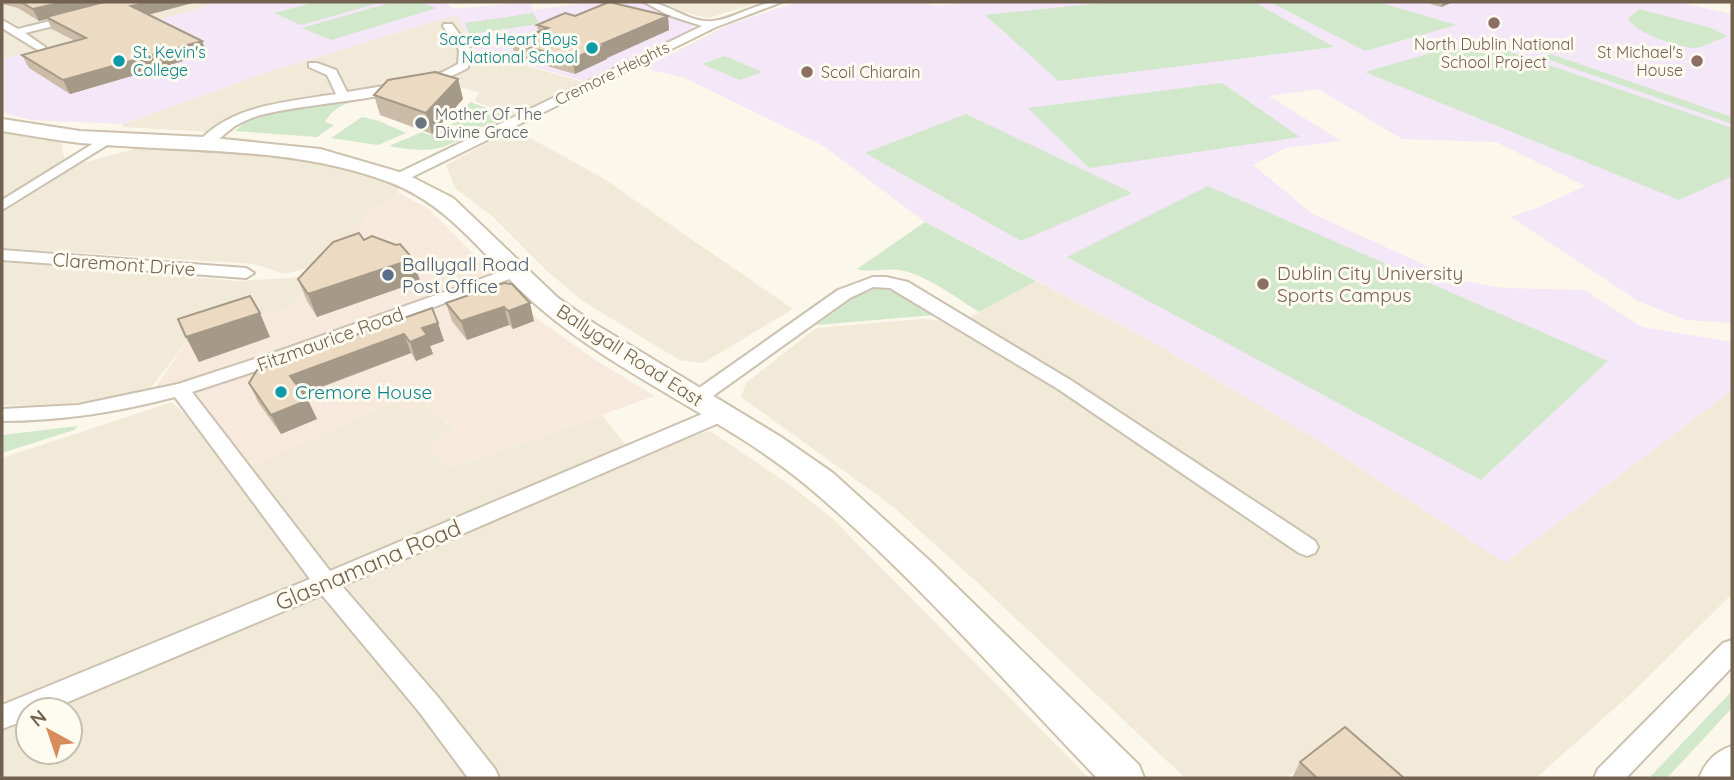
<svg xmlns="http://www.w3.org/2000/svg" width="1734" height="780" font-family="Quicksand,sans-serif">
<rect width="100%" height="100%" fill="#fbf7ea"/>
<path fill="#f2ead9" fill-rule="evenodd" d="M2,2H217L196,10L2,59Z
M662,2H760L709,18L682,12Z
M457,16L474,50L469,52L464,65L443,73L356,93L333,94L263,109L212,132L122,127L123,124L268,72L445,18Z
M476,53L505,60L587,83L518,116L476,102L475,99L480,93L440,81L469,68L470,56Z
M514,129L601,177L793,309L703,363L679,360L583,301L547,271L492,216L455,188L446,165Z
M2,130L61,140L65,163L2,201Z
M139,148L264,152L319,162L397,184L399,193L373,209L329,263L284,274L254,264L2,248V213L82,163Z
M2,262L237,281L318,276L289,309L189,339L145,395L43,406L2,405Z
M1036,281L1146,338L1316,439L1505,563L1732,390V594L1633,692L1536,778H1385L1332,743L1286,778H1185L979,584L891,505L741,397L746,383L816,328L921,319L961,322Z
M172,402L243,470L394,402L422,403L455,429L450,468L602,415L631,452L710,431L790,485L833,519L1089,778H2V458ZM28,710H70V752H28Z"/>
<path fill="#f7e9dc" d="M399,193L429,209L540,321L600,363L655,396L449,468L426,446L455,428L422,403L406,411L394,402L243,470L181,392L147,399L189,339L289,309L373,209Z"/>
<path fill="#f4e7f7" d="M217,2H445L453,9L529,2L534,10L592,2H642L658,12L693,26V30L584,81L474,50L457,16L445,18L268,72L123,124L31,120L2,112V59L196,10Z
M798,2H920L935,6L975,2H1677L1732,14V323L1686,320L1638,301L1511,217L1537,208L1585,186L1496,142L1402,139L1318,89L1269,96L1341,141L1285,148L1253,165L1313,214L1458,280L1503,288L1584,290L1642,327L1732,342V390L1505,563L1316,439L1146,338L925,222L824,146L685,78L643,68L731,24Z"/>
<path fill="#d1e8ca" d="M316,2H382L301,25L274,13Z
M393,2H419L437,8L331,40L302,28Z
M1112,2H1254L1334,47L1059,81L985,15Z
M1270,2H1378L1456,25L1365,51Z
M1639,9L1711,28L1727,36C1718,39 1704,48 1694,48C1677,47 1635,33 1628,18Z
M533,13L539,24L469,34L465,23Z
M1476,40L1732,128V176L1679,200L1365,72Z
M1551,54L1732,117V124L1541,57Z
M725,56L762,72L740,80L702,64Z
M1222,83L1300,137L1089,168L1028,108Z
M386,93C366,100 336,100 325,122L334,125L317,137L235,131L254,115Z
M470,102L511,117L489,127L451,125Z
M966,114L1132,193L1021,241L865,153Z
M362,117L379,121L406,133L378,145L331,138Z
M460,129L479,130C440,150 433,154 389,146L422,132L430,135L439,130Z
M1208,186L1608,361L1481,480L1067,257Z
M925,222L1036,281L979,312C955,297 929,276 900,270C887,268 867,273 857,269Z
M877,288L890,289L934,315L816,325L858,295Z
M78,426L74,430L2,453V435Z
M1732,691V708L1667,778H1649Z"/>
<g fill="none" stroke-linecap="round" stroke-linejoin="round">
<defs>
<path id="street" d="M644,2C667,1 689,24 713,21C737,18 757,1 782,2L716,27L404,181H394L392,178L394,175L702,26L668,15Z
M74,15L79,18L78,20L25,33L45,47V51L41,52L2,28V20L18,29Z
M444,24H452L471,50L468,68C407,101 331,99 265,114C255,116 243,121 235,126C224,133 213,149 199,146L197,143C232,104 288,102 336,94L327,75L309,67V63H317L336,70L347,92L396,84L443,72L458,64L459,50L443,26Z
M107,135L112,136V142L2,210V200Z
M2,250L246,268L254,273L246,278L2,260Z
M517,266L525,271L523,274L299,357L192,392L330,571L714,409H728L731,414L728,419L342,586L438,697L495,769L499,778H468L420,713L322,595L49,710H28V719L2,729V705L310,579L175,397C118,412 61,421 2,421V409L78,405L178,384L285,349Z
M873,277H886L908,282L1072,381L1315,541L1318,547L1315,553L1307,556L1299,553L1058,389L890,288L873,287L850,298L703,403H689L686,399L689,395L838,290Z
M1732,640V667L1626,778H1594L1598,769L1723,643Z"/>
<path id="secondary" d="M2,119L80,131L204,137L320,149L406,174L453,198L558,298L595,324L781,437L833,473L930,561L1139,765L1144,778H1097C1004,681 914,577 812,490C730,420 622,378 541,309C490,266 454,206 389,182C290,145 184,153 81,143C54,140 28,135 2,131Z
M1732,746V778H1699C1706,761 1715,752 1732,746Z"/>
</defs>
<use href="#street" stroke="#ccc1b1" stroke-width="4"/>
<use href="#secondary" stroke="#cec2af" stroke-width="4"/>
<use href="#street" fill="#fff" fill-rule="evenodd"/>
<use href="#secondary" fill="#fff" fill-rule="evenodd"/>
</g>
<path fill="#cbbba7" d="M2,2H196L148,15L202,41L207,54L70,94L29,68L22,55L75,41L52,29L47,19L39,21L18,8L2,4Z
M1424,2H1453L1441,7Z
M575,16H668L669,30L607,58V59L575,74L515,57L512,43L538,31L537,25Z
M458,79L463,99L432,134L380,115L374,95Z
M364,240L420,281L317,317L307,301L298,279Z
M504,283L534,321L513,329L509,325L467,340L452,321L446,303Z
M432,308L444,341L430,346L433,354L416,361L411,353L304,394L317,419L281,434L258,402L249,383Z
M1300,762L1404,778H1292Z"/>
<path fill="#a59988" d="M63,2H117L46,17L47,19L39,21L33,9Z
M148,2H196L136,18L131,6Z
M1443,2H1453L1441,7Z
M668,16L669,30L607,58V59L575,74L572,59L602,44Z
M202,41L207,54L70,94L63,80Z
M458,79L463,99L432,134L426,113Z
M413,259L420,281L317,317L308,294Z
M530,303L534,321L513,329L508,311Z
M504,307L509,325L467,340L461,321Z
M260,313L270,337L199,362L186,337Z
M438,323L444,341L430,346L433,354L416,361L410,342L422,328Z
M404,334L411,353L299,395L290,376Z
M308,400L317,419L281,434L271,415Z"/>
<path fill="#ecdac2" stroke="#a59988" stroke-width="2" d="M21,2H63L33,9Z
M104,2H148L131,6L202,41L63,80L22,55L86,38L46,17Z
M609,2L668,16L602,44L605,45L572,59L512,43L548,28L537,25L565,13L575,16Z
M435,72L458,79L426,113L374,95L388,80Z
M359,233L364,240L372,236L396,245L400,244L413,259L308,294L298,279L333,242Z
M504,283L512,284L530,303L508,311L504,307L461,321L446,303Z
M250,296L260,313L186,337L178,319Z
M432,308L438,323L422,328L427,335L410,342L404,334L290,376L308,400L271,415L249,383L257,370Z
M1345,727L1404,778H1317L1300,762Z"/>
<g fill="#8d6e63" stroke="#fefbf1" stroke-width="2.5">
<circle cx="1494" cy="23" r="7"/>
<circle cx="1697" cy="61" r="7"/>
<circle cx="807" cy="72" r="7"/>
<circle cx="1263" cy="284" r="7"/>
</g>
<g fill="#0f9aa8" stroke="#fefbf1" stroke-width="2.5">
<circle cx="592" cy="48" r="7"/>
<circle cx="119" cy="61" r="7"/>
<circle cx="281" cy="392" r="7"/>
</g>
<circle fill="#6b7280" stroke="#fefbf1" stroke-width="2.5" cx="421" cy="123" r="7"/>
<circle fill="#5c6f8a" stroke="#fefbf1" stroke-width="2.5" cx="388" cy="275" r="7"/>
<g text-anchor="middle" stroke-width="6" stroke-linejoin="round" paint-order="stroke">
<g font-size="16" fill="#0d838f" stroke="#fefbf1" text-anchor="end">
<text x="578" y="45">Sacred Heart Boys<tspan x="578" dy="18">National School</tspan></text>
<text x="133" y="58" text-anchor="start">St. Kevin's<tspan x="133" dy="18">College</tspan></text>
</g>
<g font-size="16" fill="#785e54" stroke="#fefbf1">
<text x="1494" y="50">North Dublin National<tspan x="1494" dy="18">School Project</tspan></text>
<text x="1683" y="58" text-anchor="end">St Michael's<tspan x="1683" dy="18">House</tspan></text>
<text x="821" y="78" text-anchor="start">Scoil Chiarain</text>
</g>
<g font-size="16" fill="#736250" stroke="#fefbf1">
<text transform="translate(612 73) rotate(-26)" y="6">Cremore Heights</text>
</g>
<g font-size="16" fill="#5b616d" stroke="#fefbf1" text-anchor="start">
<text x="435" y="120">Mother Of The<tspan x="435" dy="18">Divine Grace</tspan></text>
</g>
<g font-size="19" fill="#736250" stroke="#fefbf1">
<text transform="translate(124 264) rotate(4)" y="7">Claremont Drive</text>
<text transform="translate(330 339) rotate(-20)" y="7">Fitzmaurice Road</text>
<text transform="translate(630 355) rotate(33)" y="7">Ballygall Road East</text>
</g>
<g font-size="19" fill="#4e5e75" stroke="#fefbf1" text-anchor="start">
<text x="402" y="271">Ballygall Road<tspan x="402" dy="22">Post Office</tspan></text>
</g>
<g font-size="19" fill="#785e54" stroke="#fefbf1" text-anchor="start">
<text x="1277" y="280">Dublin City University<tspan x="1277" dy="22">Sports Campus</tspan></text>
</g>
<g font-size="19" fill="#0d838f" stroke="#fefbf1" text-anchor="start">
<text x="295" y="399">Cremore House</text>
</g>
<g font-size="23" fill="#736250" stroke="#fefbf1">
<text transform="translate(368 565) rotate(-23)" y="8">Glasnamana Road</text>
</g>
</g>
<rect width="1734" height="780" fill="none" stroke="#736250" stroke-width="7"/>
<g transform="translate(49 731) rotate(320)"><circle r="33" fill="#fefbf1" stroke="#c6beb1" stroke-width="2"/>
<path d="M0-5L12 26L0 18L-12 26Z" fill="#d88c5c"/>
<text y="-10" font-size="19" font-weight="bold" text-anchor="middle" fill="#736250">N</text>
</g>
</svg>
